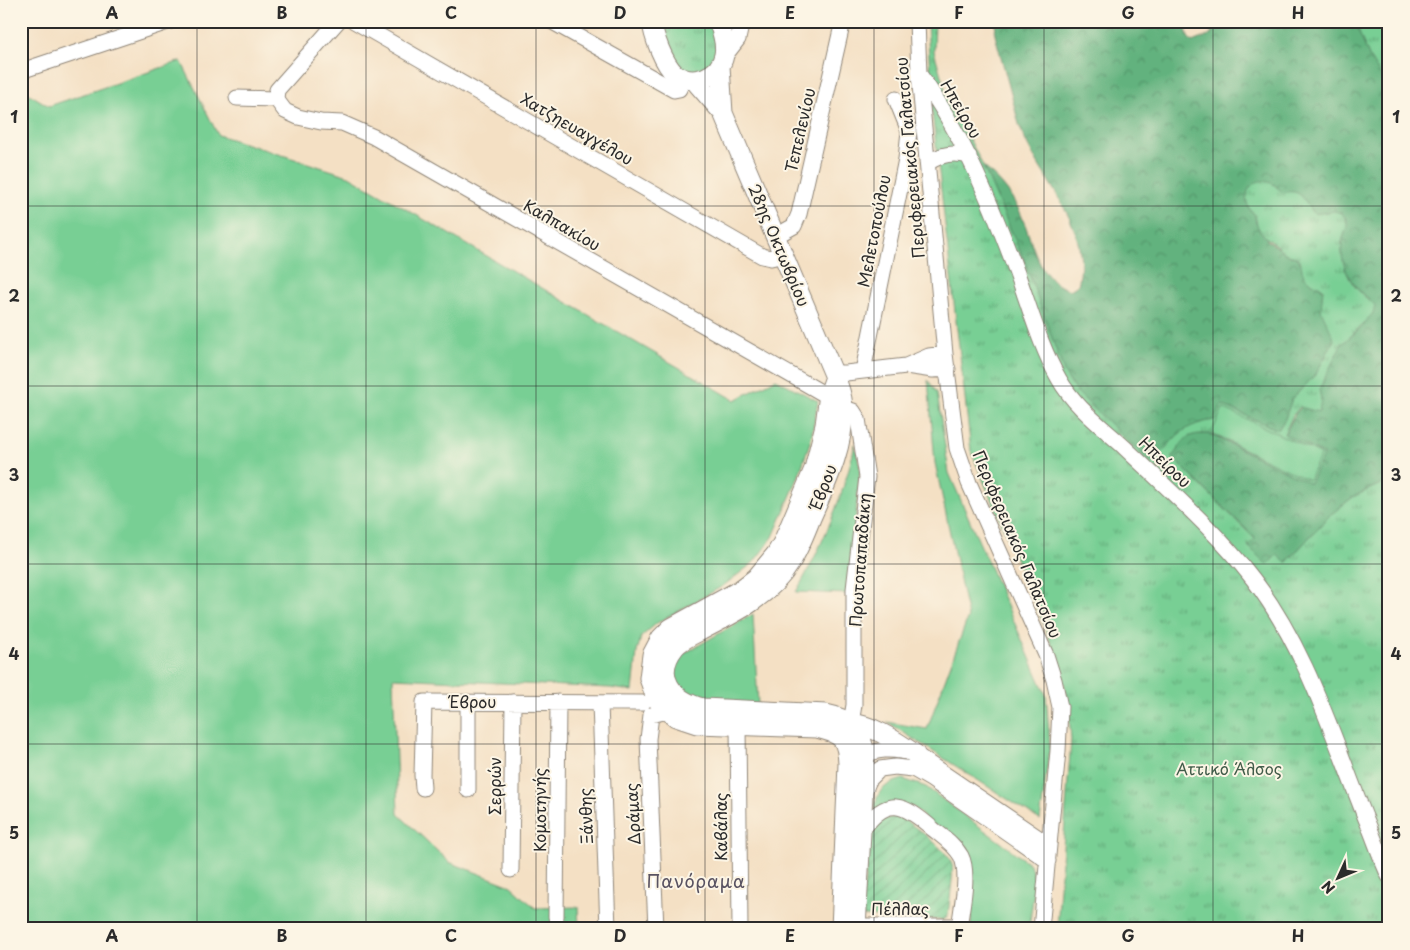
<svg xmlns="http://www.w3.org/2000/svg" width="1410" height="950" font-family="'Playpen Sans',sans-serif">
<defs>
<pattern id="forest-crowns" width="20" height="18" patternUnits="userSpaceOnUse" patternTransform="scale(1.25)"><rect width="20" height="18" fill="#62b27e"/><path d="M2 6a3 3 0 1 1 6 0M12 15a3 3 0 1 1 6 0" fill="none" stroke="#519167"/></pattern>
<pattern id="park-tufts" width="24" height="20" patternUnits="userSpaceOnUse" patternTransform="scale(1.25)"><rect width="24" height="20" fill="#78cf94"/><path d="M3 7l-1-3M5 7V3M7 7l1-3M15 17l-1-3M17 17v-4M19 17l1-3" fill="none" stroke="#63a879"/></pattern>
<pattern id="garden-furrows" width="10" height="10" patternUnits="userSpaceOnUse" patternTransform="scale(1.25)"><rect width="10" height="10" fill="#78cf94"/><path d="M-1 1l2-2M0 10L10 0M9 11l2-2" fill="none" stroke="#63a879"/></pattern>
</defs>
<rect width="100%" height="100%" fill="#fcf5e5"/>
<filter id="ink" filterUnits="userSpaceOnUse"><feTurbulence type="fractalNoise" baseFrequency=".02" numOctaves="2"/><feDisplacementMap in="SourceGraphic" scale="10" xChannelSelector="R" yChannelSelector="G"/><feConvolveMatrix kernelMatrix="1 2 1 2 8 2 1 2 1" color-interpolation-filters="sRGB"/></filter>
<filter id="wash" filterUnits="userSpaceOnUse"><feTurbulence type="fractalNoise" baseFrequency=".0096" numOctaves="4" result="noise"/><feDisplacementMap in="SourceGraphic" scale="20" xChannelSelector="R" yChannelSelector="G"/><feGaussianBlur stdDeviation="1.12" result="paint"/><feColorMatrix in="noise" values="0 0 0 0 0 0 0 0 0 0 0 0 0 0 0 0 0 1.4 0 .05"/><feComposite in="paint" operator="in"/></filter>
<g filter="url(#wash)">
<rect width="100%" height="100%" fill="#f4e0c4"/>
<path fill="#78cf94" stroke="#527d60" d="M181,61L218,135L349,176L735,400L776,379L818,401L811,439L798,478L773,537L753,563L723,586L657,623L641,637L637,652L633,691L610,688L393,678L398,814L449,862L511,886L535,908L578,907L579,929H21V89L49,106Z
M928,380L937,393L949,473L1046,695L1050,746L1040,820L887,722L927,729L968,617L935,463Z
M1223,407L1322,455L1309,481L1211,433Z
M855,444L860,468L849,594L796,592C822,547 844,495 855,444Z
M753,614L758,705L704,703L674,683V665L680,656Z
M903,779L926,787L1030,864L1035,883L1029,929H971V862L913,807L875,809C876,790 886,784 903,779Z"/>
<path fill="url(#forest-crowns)" stroke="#466e54" d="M996,21H1184L1188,37L1192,42L1212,34L1210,21H1354L1370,58L1389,88V480L1353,497L1329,516L1286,563L1267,565L1248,546L1255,538L1172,457C1186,439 1183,433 1209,434L1310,482L1323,454L1284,435C1299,409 1292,410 1321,399L1319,390L1341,345L1365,324L1369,299C1351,287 1337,261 1343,238C1347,226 1349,225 1342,213L1315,214C1304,203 1302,186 1283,194L1274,184L1248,207L1255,215L1256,223L1268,241L1290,256L1297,257C1302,264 1303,273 1309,280C1312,284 1319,285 1323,289C1319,308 1332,322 1334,340L1316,374L1292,399L1285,419L1278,430L1222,405L1214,420C1179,426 1175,441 1151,463L1082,397L1074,389L1064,372L1025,263L983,166C995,176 1006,187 1014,201C1033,230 1032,279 1070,290L1078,285C1093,228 1043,183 1023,135C1018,124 1016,112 1013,101C1007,79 1001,57 995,35Z"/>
<path fill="url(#park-tufts)" stroke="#527d60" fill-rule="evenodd" d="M656,21H712L720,49L702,74L678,70Z
M927,21H935L934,51L946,93L983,166L1025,263L1064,372L1074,389L1082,397L1151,463C1176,440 1177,426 1214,420L1222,405L1278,430L1285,419L1292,399L1316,374L1334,340L1333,336L1321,310L1323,289C1317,284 1310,283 1305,277C1301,271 1302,263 1297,257C1287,256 1284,252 1277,246C1270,240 1262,236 1258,227C1256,223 1256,219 1255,215C1253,212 1249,209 1248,206C1242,190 1256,175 1271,183C1276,185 1279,190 1283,193C1303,187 1304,203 1315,214L1334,211L1342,213C1350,225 1347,226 1343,238C1338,256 1347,280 1360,292C1364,297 1370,300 1375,305L1373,313L1364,324L1341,345L1319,390L1321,399L1319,412L1300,407L1293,415L1284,434L1324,454L1310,483L1209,434C1184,433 1186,439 1172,457L1255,539L1248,546L1267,565L1277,555L1286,563L1329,516L1353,497L1389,480V929H1057L1071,740L1068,701L1061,671L1044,625L971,451L932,111ZM1223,408L1321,454L1309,480L1211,434Z
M1354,21H1389V88L1370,58Z"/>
<path fill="url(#garden-furrows)" stroke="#527d60" d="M897,816C909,821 950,852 952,864C954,874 949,903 948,915L944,920L860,916L872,828L880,820Z"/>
</g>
<g filter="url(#ink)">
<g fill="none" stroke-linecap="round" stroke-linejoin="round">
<defs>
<path id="minor" d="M354,21L762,256L771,258L784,255
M551,21L674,90L679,89L684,78
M917,21L919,74L945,354L957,448L969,483L1046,655L1054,680L1060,707L1058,751L1041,929
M724,57L738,39L742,21
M21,71L171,21
M919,74C963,134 991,203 1017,273C1030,308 1040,346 1059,379C1074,406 1101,426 1124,447C1168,489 1216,531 1253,579C1307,649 1333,738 1366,819C1374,837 1380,857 1389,876
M237,98L276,99
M276,99L285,111L298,117L321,122L342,123L374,137L824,394H829
M276,99L277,90L338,21
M928,163C941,154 953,152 969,156
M776,236L794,226L799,214L843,21
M906,366L929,356L945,354
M863,371L906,159L909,131L896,99
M833,373H846L906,366L933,370L948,369
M843,408L853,411L858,419L867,477L854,589V705L851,723
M600,703L608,929
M738,725L740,929
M856,759C877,748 892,748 915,754L1049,845
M423,788L422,775L424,702L643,703
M468,790V702
M864,792L869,780L880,769L895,767L913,769L932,780L1048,861
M861,832C887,794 904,804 933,829C943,837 955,845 961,856C970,874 961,909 959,929
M511,870L513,702
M556,917L558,702
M846,925L857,926H959
M656,929L648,739L651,715L668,711"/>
<path id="major" d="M652,21C653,36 664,64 675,74C693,87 720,77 724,55C726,45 722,31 718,21
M720,66L723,113
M694,80L723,113L835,377C839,386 842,395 843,406C845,445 826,484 811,518C805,533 799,549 790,563C781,578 767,591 753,601C737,613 718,621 700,631C692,635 681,640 675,647C652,676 673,701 703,708L826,714C852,719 861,729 865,755L856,929
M835,377L829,394L825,425L814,469L783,542L776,554L756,578L740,590L671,628L661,638L652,655L649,678L656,698L661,705L676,717L697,724L817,728C842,734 847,738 848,764L841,929
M851,723C875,726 894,740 915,754"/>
</defs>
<use href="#minor" stroke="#908678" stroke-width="17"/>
<use href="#major" stroke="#908678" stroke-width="21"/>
<use href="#minor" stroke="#fff" stroke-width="15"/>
<use href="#major" stroke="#fff" stroke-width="19"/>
</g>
</g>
<path fill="none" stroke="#2b2b2b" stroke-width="1" stroke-opacity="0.55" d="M197,21V929M366,21V929M536,21V929M705,21V929M874,21V929M1044,21V929M1213,21V929M21,206H1389M21,386H1389M21,564H1389M21,744H1389"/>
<g text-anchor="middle" stroke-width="4" stroke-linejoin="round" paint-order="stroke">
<g font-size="16" fill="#2b2b2b" stroke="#fcf5e5">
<text transform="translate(961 109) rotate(60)" y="6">Ηπείρου</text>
<text transform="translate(577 129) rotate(30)" y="6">Χατζηευαγγέλου</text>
<text transform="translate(800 130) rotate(-77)" y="6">Τεπελενίου</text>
<text transform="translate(910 158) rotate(-95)" y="6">Περιφερειακός Γαλατσίου</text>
<text transform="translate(562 225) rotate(30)" y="6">Καλπακίου</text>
<text transform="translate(874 231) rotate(-79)" y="6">Μελετοπούλου</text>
<text transform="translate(779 245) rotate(67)" y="6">28ης Οκτωβρίου</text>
<text transform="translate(1165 462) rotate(44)" y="6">Ηπείρου</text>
<text transform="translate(823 487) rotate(-69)" y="6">Έβρου</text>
<text transform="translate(1017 544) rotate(67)" y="6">Περιφερειακός Γαλατσίου</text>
<text transform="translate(860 560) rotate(-86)" y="6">Πρωτοπαπαδάκη</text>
<text x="473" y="708">Έβρου</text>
<text transform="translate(495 786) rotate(-90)" y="6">Σερρών</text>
<text transform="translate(540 810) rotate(-90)" y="6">Κομοτηνής</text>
<text transform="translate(633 814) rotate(-93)" y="6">Δράμας</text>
<text transform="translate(586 816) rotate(-92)" y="6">Ξάνθης</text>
<text transform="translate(721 827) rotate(-90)" y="6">Καβάλας</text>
<text x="900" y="915">Πέλλας</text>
</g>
<g font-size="16" fill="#425c4a" stroke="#fcf5e5">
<text x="1229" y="775">Αττικό Άλσος</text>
</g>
<g font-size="18" letter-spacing="1" fill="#595362" stroke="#fcf5e5">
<text x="696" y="888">Πανόραμα</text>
</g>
</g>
<rect width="1410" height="950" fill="none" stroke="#fcf5e5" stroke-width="55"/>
<g transform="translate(1338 878) rotate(226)" stroke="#fcf5e5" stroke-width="4" paint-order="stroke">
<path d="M0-4L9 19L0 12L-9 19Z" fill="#2b2b2b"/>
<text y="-8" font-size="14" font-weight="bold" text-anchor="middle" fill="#2b2b2b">N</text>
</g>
<rect x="28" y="28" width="1354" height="894" fill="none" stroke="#2b2b2b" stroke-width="2"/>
<g font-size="16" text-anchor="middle" font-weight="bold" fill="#2b2b2b">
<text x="112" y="19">A</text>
<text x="282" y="19">B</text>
<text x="451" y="19">C</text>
<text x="620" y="19">D</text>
<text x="790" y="19">E</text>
<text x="959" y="19">F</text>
<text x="1128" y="19">G</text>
<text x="1298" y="19">H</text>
<text x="14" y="123">1</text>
<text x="1396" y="123">1</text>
<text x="14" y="302">2</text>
<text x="1396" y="302">2</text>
<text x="14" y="481">3</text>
<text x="1396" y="481">3</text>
<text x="14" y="660">4</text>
<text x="1396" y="660">4</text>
<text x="14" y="839">5</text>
<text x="1396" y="839">5</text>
<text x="112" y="942">A</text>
<text x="282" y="942">B</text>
<text x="451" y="942">C</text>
<text x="620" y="942">D</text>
<text x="790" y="942">E</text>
<text x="959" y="942">F</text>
<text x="1128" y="942">G</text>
<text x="1298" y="942">H</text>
</g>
</svg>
